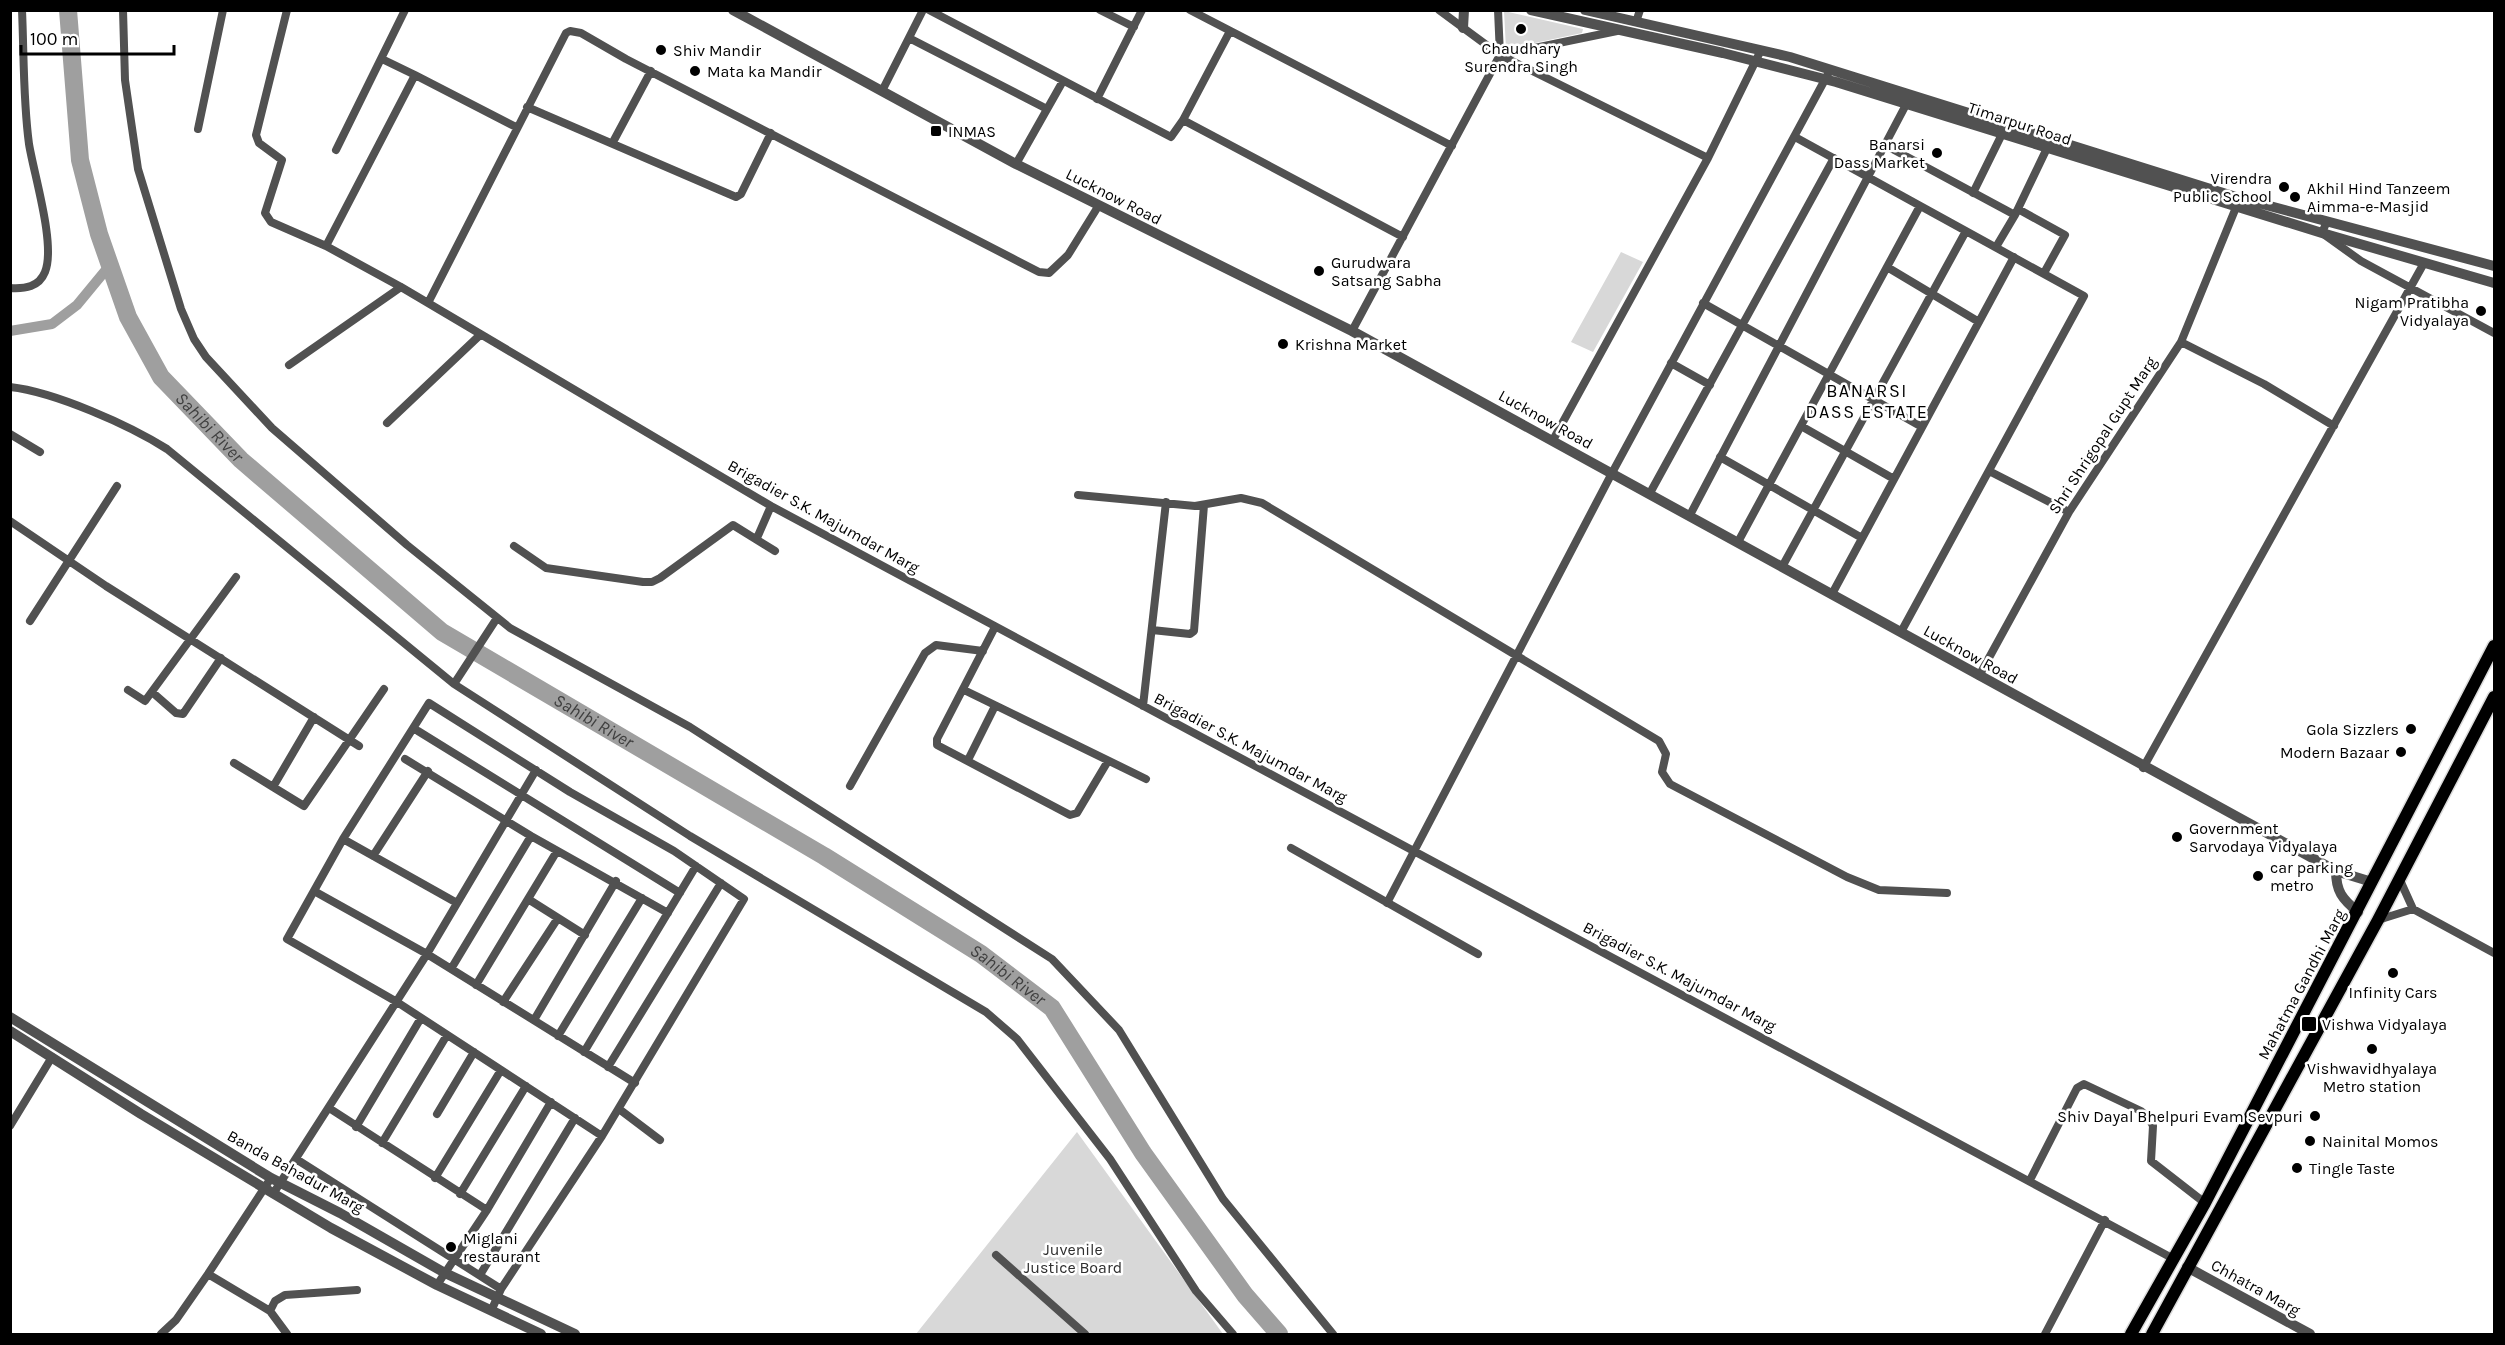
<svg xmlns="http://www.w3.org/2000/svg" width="2505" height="1345" font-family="Karla,sans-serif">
<rect width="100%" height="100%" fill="#fff"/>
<path fill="#d8d8d8" d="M1504,11L1583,29L1582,33L1506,49Z
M1621,252L1643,262L1593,352L1571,342Z
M1077,1132L1223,1334H916Z"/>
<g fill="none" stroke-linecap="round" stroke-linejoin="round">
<path stroke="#9f9f9f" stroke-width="10" d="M10,331L52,324L77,305L110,265"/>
<path stroke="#9f9f9f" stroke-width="18" id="s1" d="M68,10L80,160L99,234L128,317L161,377L241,460L442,632L824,856L981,954L1052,1008L1143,1153L1245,1295L1279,1334"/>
<defs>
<path id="primary" d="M2131,1334L2205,1203L2494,646
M2152,1334L2378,920L2494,697"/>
</defs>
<use href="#primary" stroke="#dbdbdb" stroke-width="15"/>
<path stroke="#515151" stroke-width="8" d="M123,10L125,80L138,169L181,309L194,339L206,357L272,428L407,545L510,628L690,727L1052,959L1119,1030L1223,1199L1333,1334
M287,10L256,135L259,143L282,160L265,213L271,222L326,246L401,287L771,506L2172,1258
M929,10L1171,137L1183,120L1230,31
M1100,10L1134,27
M1190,10L1452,146
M1439,10L1500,55L1708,158
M1498,10L1500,55
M1636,22L1640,10
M909,38L1047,109
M382,59L415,75
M882,91L923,10
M1097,99L1142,10
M527,107L736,197L741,194L771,133
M1183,120L1403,237
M198,129L223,10
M1795,137L2084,296L1901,632
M613,142L651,71
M1885,145L2015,215
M336,150L405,10
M1016,164L1063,81
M1973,193L2004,130
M2018,209L2065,235L2044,273
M2327,221L2322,233L2361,261L2494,333
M326,246L415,75L516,127
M1996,247L2015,215L2049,144
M1887,267L1979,322
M10,288C25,289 39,287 45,272C56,245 34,175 29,144C23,100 24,55 22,10
M428,303L566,33L570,31L581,33L626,59L1039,272L1049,273L1068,255L1099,205
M1703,303L1922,427
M1352,331L1500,55L1617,31
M2181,342L2264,384L2334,426
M1671,363L1710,385
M289,365L401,287
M10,387C55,392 129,425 167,449L454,684L690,836L986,1012L1017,1039L1110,1159L1196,1291L1233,1334
M387,423L480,335
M1801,426L1894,479
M10,434L40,452
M1553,440L1708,158L1761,50
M1720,457L1862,538
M1989,471L2069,512
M1650,493L1834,158
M1078,495L1195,506L1241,498L1262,503L1659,741L1666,754L1662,772L1670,784L1847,877L1879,890L1947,893
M1690,515L1909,99
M10,521L106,586L359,746
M757,538L771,506
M1738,542L1920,206
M514,546L546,568L643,582H652L660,578L733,525L775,551
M1782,567L1966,231
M1832,594L2014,257
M30,621L117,486
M995,627L937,739V745L1070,815L1077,813L1108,761
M1152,630L1190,634L1194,631L1204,505
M1979,676L2069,512L2181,342L2237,205
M454,684L497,618
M128,690L145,701L236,577
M964,690L1146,779
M152,692L176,713L183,714L221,658
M1143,706L1166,502
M418,731L680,893
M405,759L531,836L668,913
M968,760L995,706
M234,763L273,787L314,717
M2143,768L2424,263
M850,786L925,653L936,645L983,651
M273,787L304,806L384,689
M343,839L457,903
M1291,848L1478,954
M373,856L428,771
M314,891L427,954L635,1083
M528,899L585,935
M1387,903L1612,473L1828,74
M2413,909L2494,953
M2378,920L2413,909L2399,878
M451,969L531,836
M476,985L557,851
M503,1002L558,918
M534,1020L616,881
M558,1036L642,898
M584,1052L696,866
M608,1067L721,883
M329,1108L487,1210
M619,1109L660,1140
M437,1114L474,1052
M10,1126L52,1057
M356,1127L421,1018
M382,1143L447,1035
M296,1159L501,1289
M435,1178L501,1070
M2030,1180L2077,1088L2084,1084L2141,1111L2149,1118L2153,1126L2151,1161L2205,1203
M273,1194L427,954L536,770
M460,1194L526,1086
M996,1255L1085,1334
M208,1274L270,1311L287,1334
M480,1275L575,1118
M437,1285L487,1210L551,1102
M492,1309L501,1289L602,1136L744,899L674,851L570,792L429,703L343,839L287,939L397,1002L602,1136
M270,1311L275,1301L285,1295L357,1290
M161,1334L176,1320L208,1274L271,1178
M2045,1334L2105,1220"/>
<path stroke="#515151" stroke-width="10" d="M733,10L1016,164L1352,331L2336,871L2372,882
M1531,10L1723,53L1836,82L2322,233L2494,283
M1585,10L1790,57L2236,197L2494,266
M1463,28L1464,10
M2336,871C2336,891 2342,899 2358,912
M10,1017L271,1178L340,1213L445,1273L575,1334
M10,1031L141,1114L331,1228L437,1285L541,1334
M2187,1267L2310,1334"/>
<use href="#primary" stroke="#000" stroke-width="12"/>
</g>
<g fill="#000" stroke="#fff" stroke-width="2">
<circle cx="1521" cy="29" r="6"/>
<circle cx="661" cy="50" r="6"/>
<circle cx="695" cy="71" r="6"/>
<rect x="930" y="125" width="12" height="12" rx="3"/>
<circle cx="1937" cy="153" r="6"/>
<circle cx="2284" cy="187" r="6"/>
<circle cx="2295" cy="197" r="6"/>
<circle cx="1319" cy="271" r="6"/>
<circle cx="2481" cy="311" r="6"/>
<circle cx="1283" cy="344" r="6"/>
<circle cx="2411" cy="729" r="6"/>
<circle cx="2401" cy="752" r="6"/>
<circle cx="2177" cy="837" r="6"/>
<circle cx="2258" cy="876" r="6"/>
<circle cx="2393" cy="973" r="6"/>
<rect x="2301" y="1016" width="16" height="16" rx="3"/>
<circle cx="2372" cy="1049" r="6"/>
<circle cx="2315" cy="1116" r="6"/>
<circle cx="2310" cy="1141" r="6"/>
<circle cx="2297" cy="1168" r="6"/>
<circle cx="451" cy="1247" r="6"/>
</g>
<g text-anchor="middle" stroke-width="5" stroke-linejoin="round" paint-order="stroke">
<g font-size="16" fill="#000" stroke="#fff" text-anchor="start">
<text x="1521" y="54" text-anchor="middle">Chaudhary<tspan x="1521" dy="18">Surendra Singh</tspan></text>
<text x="673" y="56">Shiv Mandir</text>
<text x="707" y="77">Mata ka Mandir</text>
<text x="948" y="137">INMAS</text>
<text x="1925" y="150" text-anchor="end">Banarsi<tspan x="1925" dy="18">Dass Market</tspan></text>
<text x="2272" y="184" text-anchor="end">Virendra<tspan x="2272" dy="18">Public School</tspan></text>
<text x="2307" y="194">Akhil Hind Tanzeem<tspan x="2307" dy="18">Aimma-e-Masjid</tspan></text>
<text x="1331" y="268">Gurudwara<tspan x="1331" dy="18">Satsang Sabha</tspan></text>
<text x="2469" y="308" text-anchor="end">Nigam Pratibha<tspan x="2469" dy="18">Vidyalaya</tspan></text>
<text x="1295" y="350">Krishna Market</text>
<text x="2399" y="735" text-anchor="end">Gola Sizzlers</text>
<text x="2389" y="758" text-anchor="end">Modern Bazaar</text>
<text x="2189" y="834">Government<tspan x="2189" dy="18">Sarvodaya Vidyalaya</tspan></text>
<text x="2270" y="873">car parking<tspan x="2270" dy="18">metro</tspan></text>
<text x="2393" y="998" text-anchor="middle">Infinity Cars</text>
<text x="2322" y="1030">Vishwa Vidyalaya</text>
<text x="2372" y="1074" text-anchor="middle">Vishwavidhyalaya<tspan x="2372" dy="18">Metro station</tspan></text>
<text x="2303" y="1122" text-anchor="end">Shiv Dayal Bhelpuri Evam Sevpuri</text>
<text x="2322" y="1147">Nainital Momos</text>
<text x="2309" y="1174">Tingle Taste</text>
<text x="463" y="1244">Miglani<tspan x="463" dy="18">restaurant</tspan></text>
</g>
<g font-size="16" fill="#000" stroke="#fff">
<text transform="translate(2020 123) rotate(18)" y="6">Timarpur Road</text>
<text transform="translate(1114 196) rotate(27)" y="6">Lucknow Road</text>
<text transform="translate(1546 419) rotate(29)" y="6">Lucknow Road</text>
<text transform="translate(2102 435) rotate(-57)" y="6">Shri Shrigopal Gupt Marg</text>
<text transform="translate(824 516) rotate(29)" y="6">Brigadier S.K. Majumdar Marg</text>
<text transform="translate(1971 654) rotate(29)" y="6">Lucknow Road</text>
<text transform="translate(1251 747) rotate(28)" y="6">Brigadier S.K. Majumdar Marg</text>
<text transform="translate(1680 976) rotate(28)" y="6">Brigadier S.K. Majumdar Marg</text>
<text transform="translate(2301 984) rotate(-62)" y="6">Mahatma Gandhi Marg</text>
<text transform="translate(296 1171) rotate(29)" y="6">Banda Bahadur Marg</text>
<text transform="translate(2256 1287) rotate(29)" y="6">Chhatra Marg</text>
</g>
<g font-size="16" fill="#2f2f2f" stroke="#fff">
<text x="1073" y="1255">Juvenile<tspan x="1073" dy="18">Justice Board</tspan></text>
</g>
<g font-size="18" letter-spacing="1.5" fill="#000" stroke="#fff">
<text x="1867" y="397">BANARSI<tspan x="1867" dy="21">DASS ESTATE</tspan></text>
</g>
<g font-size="18" font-style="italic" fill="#404040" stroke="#fff">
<text dy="6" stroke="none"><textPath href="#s1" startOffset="453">Sahibi River</textPath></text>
<text dy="6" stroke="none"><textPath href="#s1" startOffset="939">Sahibi River</textPath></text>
<text dy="6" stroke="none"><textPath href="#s1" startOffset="1425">Sahibi River</textPath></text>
</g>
</g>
<rect width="2505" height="1345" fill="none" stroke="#000000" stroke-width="24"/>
<path d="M21 45v9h153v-9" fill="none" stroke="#000000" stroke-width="3"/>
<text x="30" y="45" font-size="18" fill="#000000" stroke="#ffffff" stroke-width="4.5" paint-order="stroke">100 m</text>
</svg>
